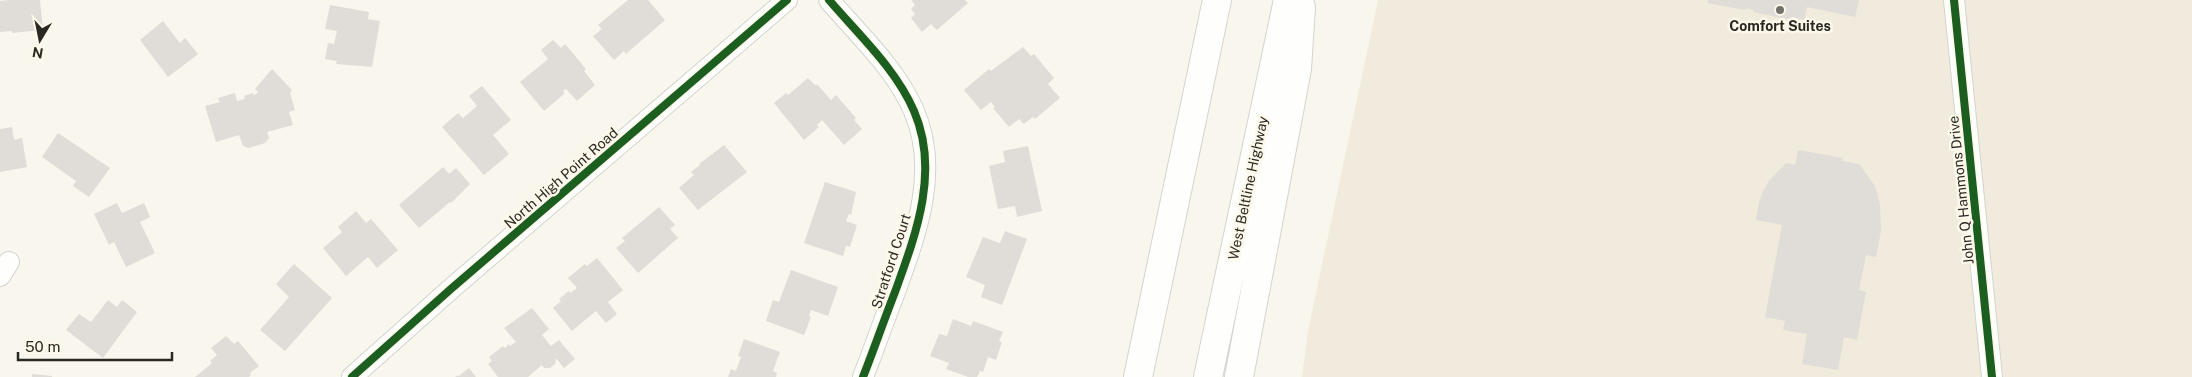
<svg xmlns="http://www.w3.org/2000/svg" width="2192" height="377" font-family="'Public Sans',sans-serif">
<rect width="100%" height="100%" fill="#f9f6ee"/>
<path fill="#f0ebdc" d="M1378,0H2192V377H1302L1308,331Z"/>
<path fill="#e0dcd7" d="M9,0H40L43,30L12,33V31L0,32V1Z
M628,0H648L665,20L626,54L624,51L614,60L593,36L602,29L598,25Z
M911,0H965L968,3L937,30L931,24L922,32L911,18L915,14L911,9L915,5Z
M1708,0H1859L1855,17L1807,7L1804,20L1792,17V20L1753,12L1754,10L1746,8V10L1707,3Z
M330,5L369,12L368,19L380,21L372,67L336,64L337,61L325,59L328,43L334,44L337,31L325,29Z
M163,21L180,43L185,38L198,54L168,77L140,40Z
M553,40L561,48L565,44L586,69L584,71L595,85L577,101L566,89L563,91L565,93L544,111L520,82L548,59L541,50Z
M1023,47L1031,56L1034,54L1054,78L1048,84L1060,98L1035,119L1033,117L1024,124L1019,119L1009,127L993,108L995,107L991,102L981,110L964,90L989,69L991,71Z
M272,69L292,90L290,93L295,110L289,112L293,125L267,132L269,138L265,143L249,148L243,146L239,135L216,142L205,106L220,102L218,98L235,93L237,101L245,99L244,96L253,93L254,96L258,92L255,89Z
M808,78L816,86L817,84L831,100L836,95L856,118L854,120L862,129L844,145L822,120L817,125L819,127L804,140L774,103L786,93L788,95Z
M482,86L511,120L493,135L509,154L484,175L442,127L458,113L463,118L477,106L469,96Z
M12,127L14,140L22,138L27,167L0,172V129Z
M58,133L110,168L89,197L73,186L76,181L42,157Z
M724,145L747,172L698,210L679,188L694,175L691,172L700,165L699,164Z
M1028,146L1042,211L1017,217L1015,206L998,209L989,166L1005,162L1003,151Z
M1798,150L1843,158L1842,161L1859,164L1875,186L1880,205L1881,231L1876,257L1866,255L1859,290L1866,292L1857,340L1844,337L1838,370L1802,364L1807,334L1783,330L1785,321L1765,317L1782,225L1756,220L1758,207L1761,196L1768,182L1786,163L1795,165Z
M443,167L449,174L456,168L470,184L451,203L450,202L419,228L399,205Z
M825,182L856,192L851,215L849,214L846,221L857,225L850,247L846,246L843,256L804,243Z
M117,203L122,213L144,203L150,217L140,222L155,253L126,267L114,242L109,245L94,214Z
M659,207L675,225L670,229L678,238L638,273L616,248L625,241L622,238Z
M356,211L366,223L371,219L398,250L377,268L368,257L346,276L323,248L342,232L338,227Z
M1005,231L1027,239L1002,305L981,297L985,285L966,277L983,237L1000,243Z
M597,258L623,290L608,302L617,314L606,323L596,311L572,331L553,308L561,301L559,299L569,291L570,293L577,288L568,278L585,264L587,266Z
M294,264L332,298L285,351L260,330L289,297L276,284Z
M791,270L838,287L828,316L811,310L809,316L811,317L804,335L766,321L773,300L779,302Z
M108,300L117,307L122,300L137,312L103,358L66,330L79,314L91,322Z
M532,308L549,329L542,335L551,346L559,340L575,359L564,368L556,358L555,364L550,368H544L542,365L528,377H498L488,364L492,361L489,357L503,346L505,348L509,344L510,346L516,342L504,328Z
M953,319L971,326L973,321L1003,332L999,341L1002,342L996,360L988,357L983,372L980,371L977,377H968L946,369L949,363L930,356L939,334L947,336Z
M226,336L234,344L238,341L259,366L250,373L251,375L249,377H195L212,363L210,361L217,355L211,348Z
M744,339L780,352L773,371L777,373L776,377H728L731,369L736,371L741,357L738,356Z
M469,368L476,377H455L458,375L459,376Z
M32,374L52,376V377H32Z"/>
<g fill="none" stroke-linecap="round" stroke-linejoin="round">
<defs>
<path id="minor" d="M829,0C859,35 896,69 914,111C940,171 916,234 895,292C884,320 874,349 863,377
M1954,0L1992,377
M0,276L9,262
M352,377L452,288L787,0"/>
<path id="highway" d="M1138,377L1217,0
M1208,377L1288,0
M1239,377L1297,69L1301,7"/>
</defs>
<use href="#minor" stroke="#d5d3cd" stroke-width="22"/>
<use href="#highway" stroke="#d5d3cd" stroke-width="30"/>
<use href="#minor" stroke="#fefefc" stroke-width="20"/>
<use href="#highway" stroke="#fefefc" stroke-width="28"/>
<defs>
<path id="cycleway" d="M829,0C859,35 896,69 914,111C940,171 916,234 895,292C884,320 874,349 863,377
M1954,0L1992,377
M352,377L452,288L787,0"/>
</defs>
<use href="#cycleway" stroke="#fdf8ea" stroke-width="11"/>
<use href="#cycleway" stroke="#1b5e20" stroke-width="8"/>
</g>
<circle fill="#72706a" stroke="#fdf8ea" stroke-width="2" cx="1780" cy="10" r="5"/>
<g text-anchor="middle" stroke-width="5" stroke-linejoin="round" paint-order="stroke">
<g font-size="14" font-weight="bold" fill="#2a2823" stroke="#fdf8ea">
<text x="1780" y="31">Comfort Suites</text>
</g>
<g font-size="14" fill="#2a2823" stroke="#fdf8ea">
<text transform="translate(561 178) rotate(-41)" y="5">North High Point Road</text>
<text transform="translate(1248 188) rotate(-78)" y="5">West Beltline Highway</text>
<text transform="translate(1961 190) rotate(-96)" y="5">John Q Hammons Drive</text>
<text transform="translate(891 261) rotate(-72)" y="5">Stratford Court</text>
</g>
</g>
<g transform="translate(40 40) rotate(190)" stroke="#fdf8ea" stroke-width="4" paint-order="stroke">
<path d="M0-4L9 19L0 12L-9 19Z" fill="#2a2823"/>
<text y="-8" font-size="14" font-weight="bold" text-anchor="middle" fill="#2a2823">N</text>
</g>
<path d="M18 352v8h154v-8" fill="none" stroke="#2a2823" stroke-width="2.5"/>
<text x="25" y="352" font-size="15" fill="#2a2823" stroke="#fdf8ea" stroke-width="4" paint-order="stroke">50 m</text>
</svg>
